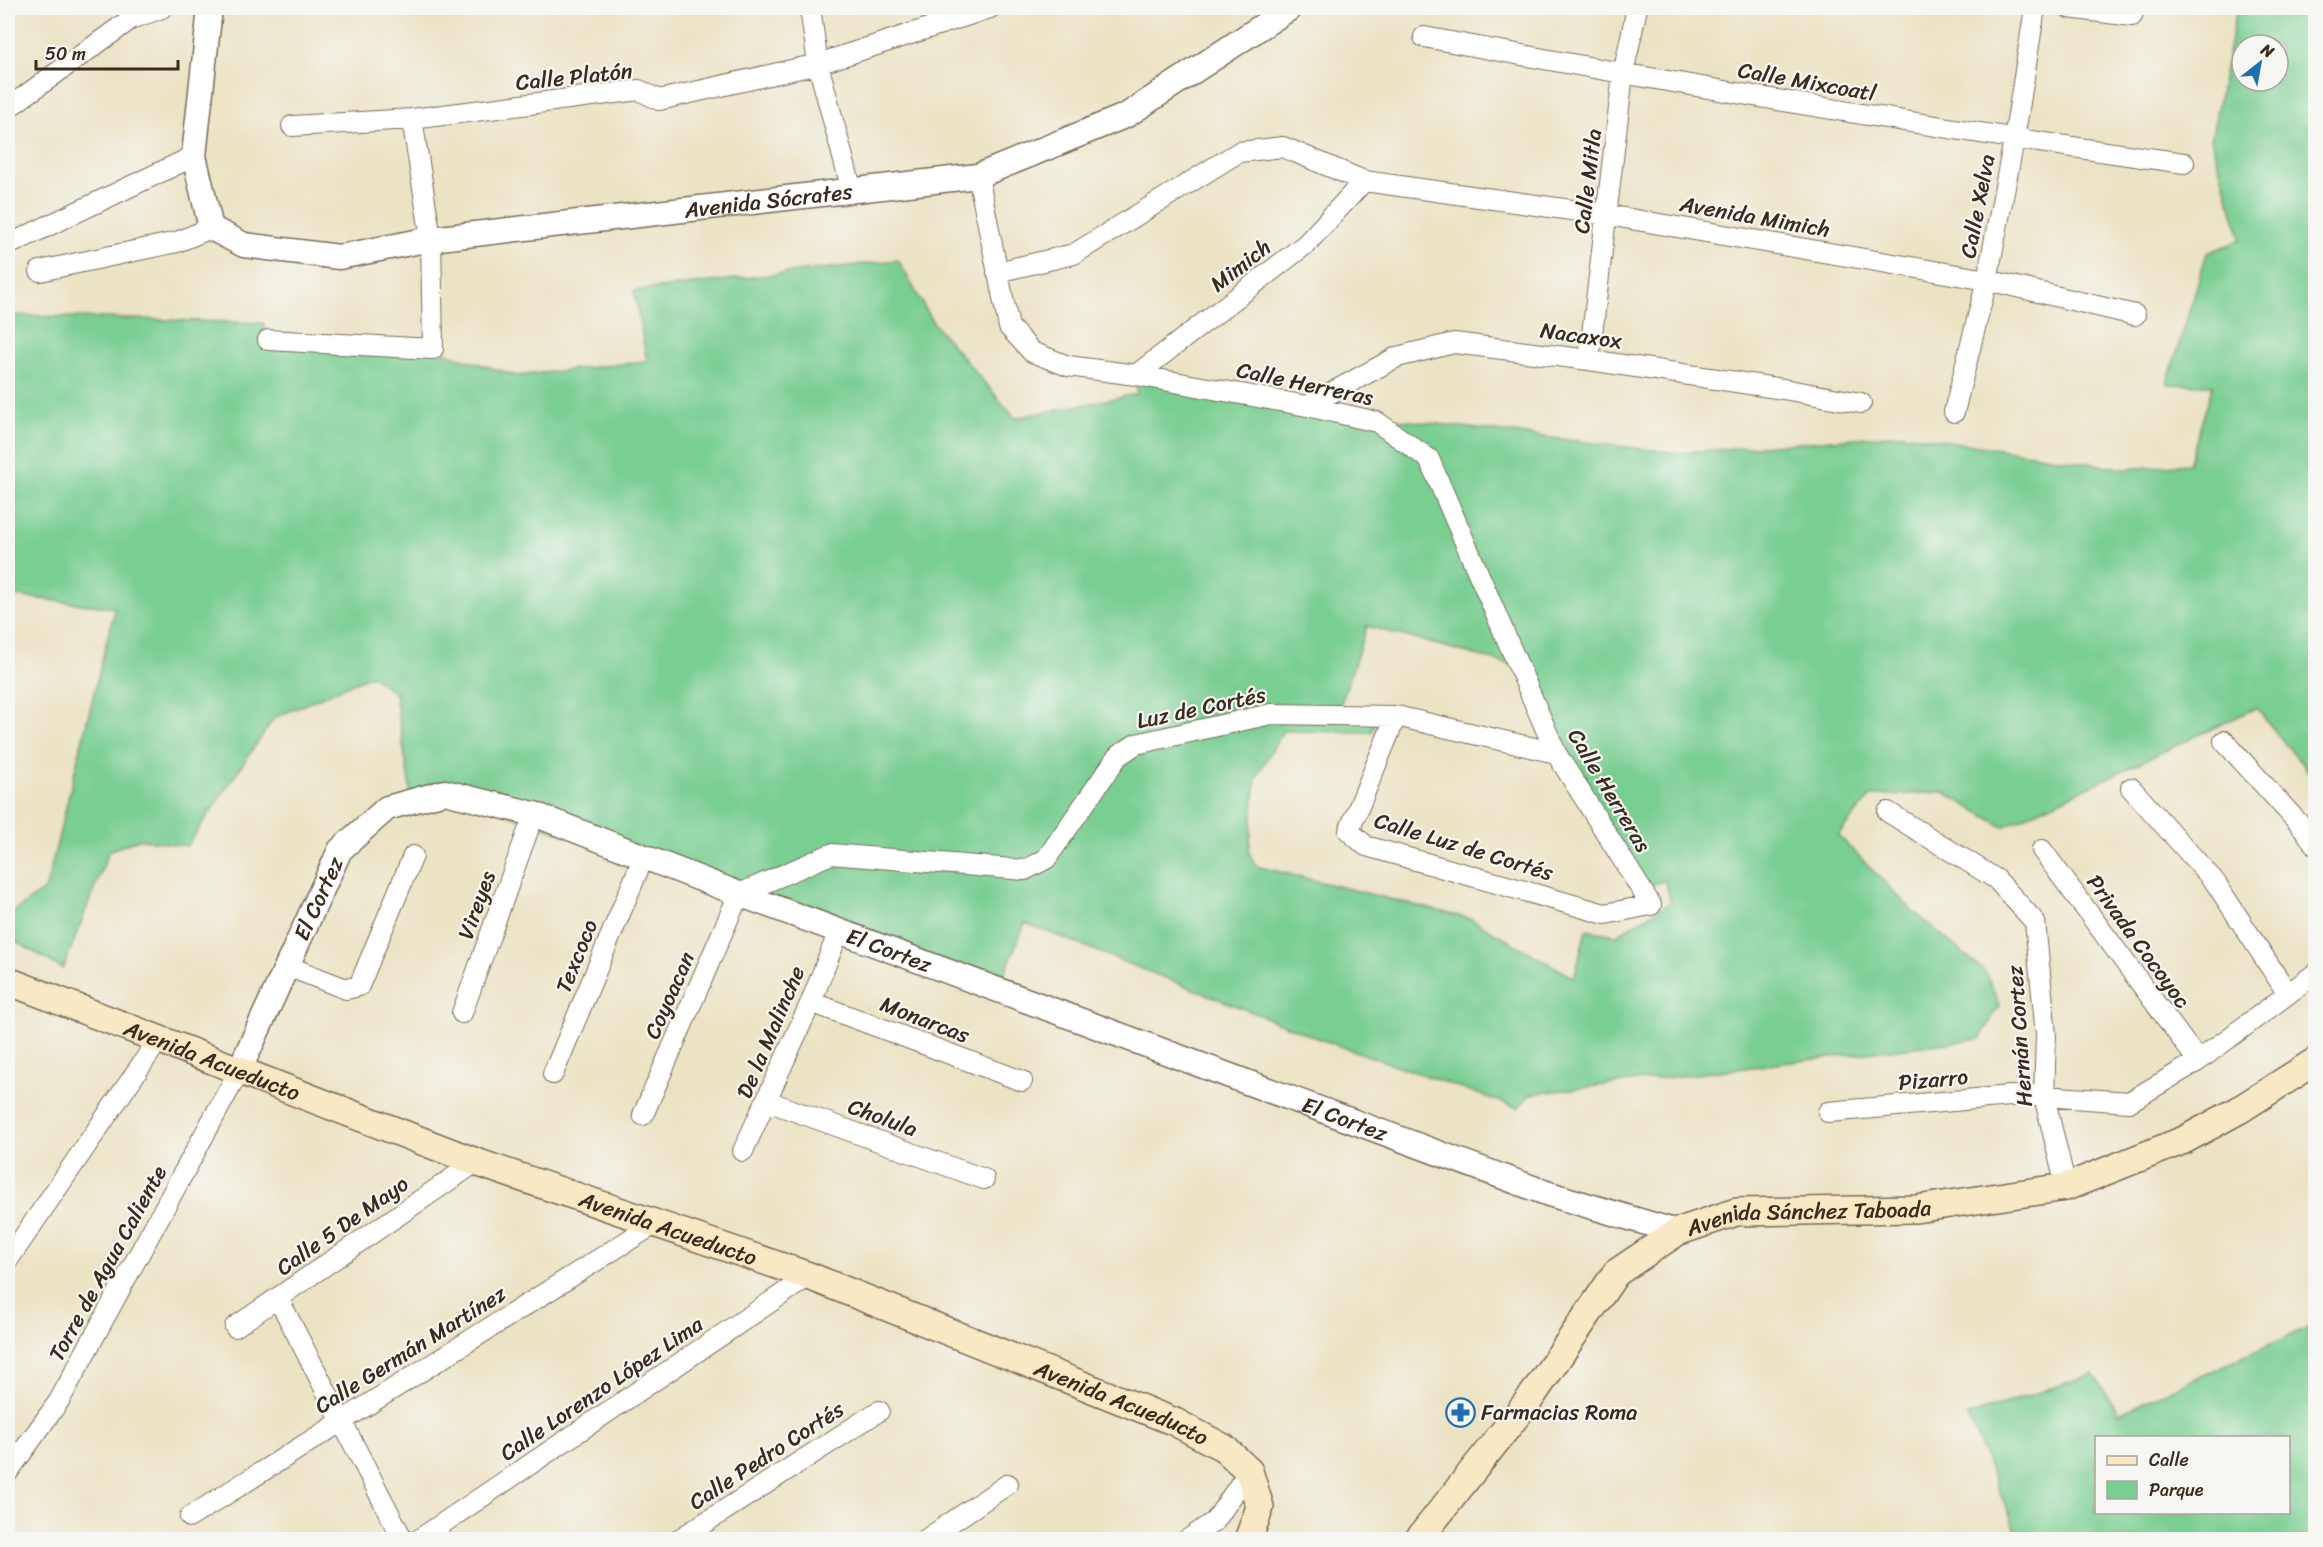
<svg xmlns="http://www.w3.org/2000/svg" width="2323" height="1547" font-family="Sriracha,sans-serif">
<rect width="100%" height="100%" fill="#f6f6f2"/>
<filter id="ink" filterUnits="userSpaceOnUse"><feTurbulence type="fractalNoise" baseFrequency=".0167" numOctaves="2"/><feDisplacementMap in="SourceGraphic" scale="12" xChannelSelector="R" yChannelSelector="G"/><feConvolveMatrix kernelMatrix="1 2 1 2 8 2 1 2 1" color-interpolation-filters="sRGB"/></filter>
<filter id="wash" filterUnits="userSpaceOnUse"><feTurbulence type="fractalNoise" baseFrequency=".008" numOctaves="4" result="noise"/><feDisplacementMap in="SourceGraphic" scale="24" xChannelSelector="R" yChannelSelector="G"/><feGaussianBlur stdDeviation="1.35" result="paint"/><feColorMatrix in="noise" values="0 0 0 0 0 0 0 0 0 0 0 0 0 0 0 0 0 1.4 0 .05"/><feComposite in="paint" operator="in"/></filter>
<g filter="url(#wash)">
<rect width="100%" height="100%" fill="#ece3c4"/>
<path fill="#79ce92" stroke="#5a7c58" stroke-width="1.5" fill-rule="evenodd" d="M2237,8H2315V780L2256,708L2003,827L1944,792L1871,796L1838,835L1911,909L1986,973L1999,1005L1980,1039L1531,1094L1518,1108L1320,1039L1025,923L998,990L446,792L412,801L395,693L371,675L274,718L187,846L139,839L109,851L63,969L8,937V916L46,888L115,608L8,595V315L263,323L269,340L433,349L517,376L647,361L634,291L898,260L934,324L1015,418L1137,394L1136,375L1330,411L1677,453L1903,434L2126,469L2189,464L2213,385L2167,384L2207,253L2241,240L2211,140ZM2242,45H2278V81H2242ZM1367,626L1520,667L1641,889L1665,880L1671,902L1617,935L1586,930L1574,978L1471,919L1256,866L1249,853L1256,778L1283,731L1372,732L1377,716L1337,715Z
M2315,1324V1539H2002L2017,1533L1968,1416L2093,1374L2119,1413ZM2096,1438H2288V1512H2096Z"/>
</g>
<g filter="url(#ink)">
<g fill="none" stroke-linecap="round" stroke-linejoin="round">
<defs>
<path id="minor" d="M810,8L818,64L852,191
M2069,8L2132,16
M1424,37C1677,84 1929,128 2184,163
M8,108L131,19L162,8
M292,126L412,119L639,90L659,100L818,64L990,8
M978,176L1009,327L1032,352L1068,366L1136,375L1307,406L1377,422L1429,459L1556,753L1651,905L1605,914L1366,846L1349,831L1396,716
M8,245L194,156
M40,271L177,242L211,228
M997,272L1074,254L1239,152L1283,147L1364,181L1607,215L1987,280L2135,315
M268,340L433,349L431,239L412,119
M1589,360L1623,74L1637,8
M1136,375L1306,244L1364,181
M1307,406L1397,357L1454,343L1589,360L1783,389L1861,403
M1954,412L1987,280L2014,140L2035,8
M2224,741L2304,829L2316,846
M2131,788L2215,882L2288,994
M1888,812L1996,879L2035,922L2046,1035L2044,1096L2066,1187
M2042,850L2198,1061
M287,966L346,989L359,986L413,856
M811,1002L1022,1081
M462,1013L534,814
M553,1074L644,856
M767,1101L984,1179
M1828,1112L2010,1096H2044L2129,1102L2198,1061L2316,973
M643,1115L739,894L831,854L1025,870L1046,859L1118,756L1136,744L1271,714L1396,716L1556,753
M743,1151L811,1002L839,931
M8,1260L159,1039
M278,1298L403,1540
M235,1327L476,1162
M8,1472L59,1401L239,1071
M190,1517L656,1223
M418,1540L809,1276
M678,1540L879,1411
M925,1540L1008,1484
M1187,1540L1215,1521L1249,1471"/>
<g id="tertiary">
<path id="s1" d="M210,8L194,156L211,228L244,245L339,257L431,239L978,176L1127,115L1290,8"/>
<path id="s2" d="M239,1071L340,850L387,808L445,792L534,814L739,894L1549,1194L1677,1232"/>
</g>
<g id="secondary">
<path id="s3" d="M8,981L476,1162L809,1276L1175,1422L1224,1448L1249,1471L1260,1507L1248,1540"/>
<path id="s4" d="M1418,1540L1532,1396L1616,1273L1677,1232L1736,1212L1916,1209L2066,1187L2184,1140L2239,1110L2316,1061"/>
</g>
</defs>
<use href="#minor" stroke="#796b58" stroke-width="22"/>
<use href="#tertiary" stroke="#796b58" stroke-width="27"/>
<use href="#secondary" stroke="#796b58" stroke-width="30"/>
<use href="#minor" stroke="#fff" stroke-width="20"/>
<use href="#tertiary" stroke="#fff" stroke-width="24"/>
<use href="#secondary" stroke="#f8e8c3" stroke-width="27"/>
</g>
</g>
<defs>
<symbol id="pharmacy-ring" viewBox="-11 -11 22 22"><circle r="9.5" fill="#f6f6f2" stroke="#1f6fb2" stroke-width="1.5"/><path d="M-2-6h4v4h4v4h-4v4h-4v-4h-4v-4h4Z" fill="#1f6fb2"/></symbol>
</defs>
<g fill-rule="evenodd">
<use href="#pharmacy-ring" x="1444" y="1396" width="33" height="33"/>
</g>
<g text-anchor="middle" stroke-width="4.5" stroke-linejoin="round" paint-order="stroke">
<g font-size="22" fill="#3b2a1e" stroke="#f6f6f2">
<text transform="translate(574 76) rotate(-6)" y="8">Calle Platón</text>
<text transform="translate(1807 81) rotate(10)" y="8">Calle Mixcoatl</text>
<text transform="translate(1587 181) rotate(-83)" y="8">Calle Mitla</text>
<text dy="8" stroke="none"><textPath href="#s1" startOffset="789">Avenida Sócrates</textPath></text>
<text transform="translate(1977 206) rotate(-79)" y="8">Calle Xelva</text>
<text transform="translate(1755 216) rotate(10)" y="8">Avenida Mimich</text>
<text transform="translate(1240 265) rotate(-38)" y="8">Mimich</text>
<text transform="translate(1581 335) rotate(8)" y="8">Nacaxox</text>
<text transform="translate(1305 383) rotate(12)" y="8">Calle Herreras</text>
<text transform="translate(1201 707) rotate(-12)" y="8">Luz de Cortés</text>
<text transform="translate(1610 790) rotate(59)" y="8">Calle Herreras</text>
<text transform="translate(1464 846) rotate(17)" y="8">Calle Luz de Cortés</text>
<text dy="8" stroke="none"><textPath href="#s2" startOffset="190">El Cortez</textPath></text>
<text transform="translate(476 905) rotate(-70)" y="8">Vireyes</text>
<text transform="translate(2139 941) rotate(54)" y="8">Privada Cocoyoc</text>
<text dy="8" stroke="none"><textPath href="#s2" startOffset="838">El Cortez</textPath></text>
<text transform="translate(576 956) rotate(-68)" y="8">Texcoco</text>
<text transform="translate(669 995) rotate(-66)" y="8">Coyoacan</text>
<text transform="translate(925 1019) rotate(21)" y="8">Monarcas</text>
<text transform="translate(770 1032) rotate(-67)" y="8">De la Malinche</text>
<text transform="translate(2019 1036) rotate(-94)" y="8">Hernán Cortez</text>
<text dy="8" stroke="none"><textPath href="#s3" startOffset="219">Avenida Acueducto</textPath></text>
<text transform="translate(1933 1079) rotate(-5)" y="8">Pizarro</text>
<text transform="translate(883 1117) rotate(20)" y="8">Cholula</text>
<text dy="8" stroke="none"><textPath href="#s2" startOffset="1324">El Cortez</textPath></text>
<text dy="8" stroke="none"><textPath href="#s4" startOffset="540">Avenida Sánchez Taboada</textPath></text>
<text transform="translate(342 1225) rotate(-35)" y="8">Calle 5 De Mayo</text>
<text dy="8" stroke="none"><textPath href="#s3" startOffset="705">Avenida Acueducto</textPath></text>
<text transform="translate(107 1263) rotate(-61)" y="8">Torre de Agua Caliente</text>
<text transform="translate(410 1349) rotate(-32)" y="8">Calle Germán Martínez</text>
<text transform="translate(601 1388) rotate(-34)" y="8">Calle Lorenzo López Lima</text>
<text dy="8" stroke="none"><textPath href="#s3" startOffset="1191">Avenida Acueducto</textPath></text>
<text transform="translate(766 1455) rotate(-33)" y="8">Calle Pedro Cortés</text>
</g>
<g font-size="22" fill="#3b2a1e" stroke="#f6f6f2" text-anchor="start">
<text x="1481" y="1420">Farmacias Roma</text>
</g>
</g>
<rect width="2323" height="1547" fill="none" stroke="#f6f6f2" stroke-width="30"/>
<rect x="2095" y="1436" width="195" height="78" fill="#f6f6f2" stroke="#aba49d" stroke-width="1.5"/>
<rect x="2107" y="1456" width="30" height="9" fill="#f8e8c3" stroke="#aba49d" stroke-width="1.5"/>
<text x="2149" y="1466" font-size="18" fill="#3b2a1e">Calle</text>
<rect x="2107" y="1481" width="30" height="18" fill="#79ce92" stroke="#aba49d" stroke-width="1.5"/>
<text x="2149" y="1496" font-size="18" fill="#3b2a1e">Parque</text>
<g transform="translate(2260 63) rotate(31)"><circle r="28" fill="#f6f6f2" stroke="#aba49d" stroke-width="1.5"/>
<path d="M0-4.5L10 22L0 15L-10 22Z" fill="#1f6fb2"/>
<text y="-9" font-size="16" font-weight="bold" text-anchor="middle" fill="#3b2a1e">N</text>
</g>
<path d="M36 60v9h142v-9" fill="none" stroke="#3b2a1e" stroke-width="3"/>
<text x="45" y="60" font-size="18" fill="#3b2a1e" stroke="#f6f6f2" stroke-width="4.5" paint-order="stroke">50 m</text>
</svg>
